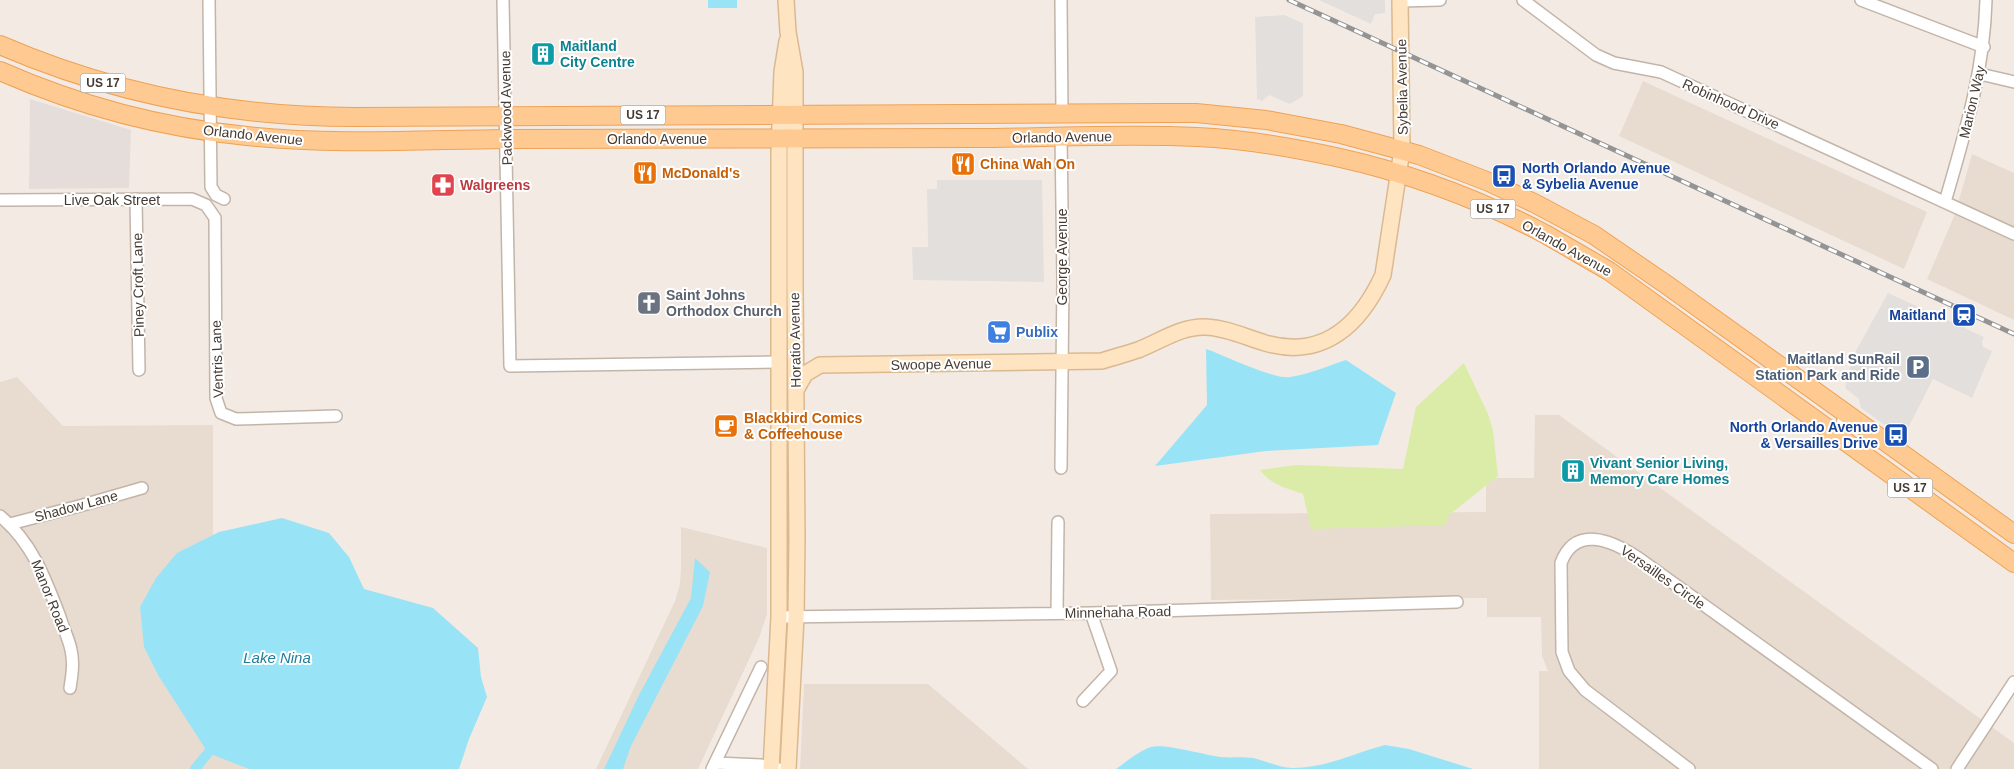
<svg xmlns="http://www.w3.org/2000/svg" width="2014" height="769" font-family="Helvetica,sans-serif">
<rect width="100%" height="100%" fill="#f3ebe3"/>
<path fill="#e8dcd1" d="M1643,81L1927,212L1904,269L1619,136Z
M1972,154L2014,173V320L1927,279L1955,214Z
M17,377L63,426L213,425V753L354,769H0V382Z
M1535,415H1559L2014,743V769H1539V671H1548L1542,656L1541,617H1487V598L1211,600L1210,514L1486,512V478H1534Z
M681,527L767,548V614L759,638L698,769H596L675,601L680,584L681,569Z
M804,684H928L1028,769H800Z"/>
<path fill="#e5ddd9" d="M30,99L131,130L129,188L29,189Z"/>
<path fill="#dbeca8" d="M1464,363L1488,414L1493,430L1498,476L1449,515L1445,525L1311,529L1303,494C1287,488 1271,485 1260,470L1296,465L1403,469L1416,407Z"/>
<path fill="#e3dfdc" d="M1319,0H1385V13L1375,14L1371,24Z
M1284,15L1303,23V96L1290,104L1269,95L1262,101L1257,99L1255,17Z
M937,180H1042L1044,282L913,280L912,247H928L927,189H937Z
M1888,293L1984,337L1982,342L1983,347L1992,351L1972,398L1933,379L1903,438L1861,408L1859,399L1845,388L1853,356Z"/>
<path fill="#99e3f7" d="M708,0H737V8H708Z
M1206,349C1224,355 1274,380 1290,377C1309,374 1328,366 1346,360L1396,393L1378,445L1266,451L1155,466L1207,405Z
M282,518L329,533L349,557L364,589L433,608L478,648L481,677L487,697L469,739L459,769H249L208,753L158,675L144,647L140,607L156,578L177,553L219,532Z
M695,558L710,572L703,606L631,746L623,769H604L639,695L691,598Z
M1385,745L1409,749L1473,769H1116C1126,762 1139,751 1151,747C1163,743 1202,754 1215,756C1227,759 1241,756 1253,758C1267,761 1279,768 1293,768C1326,768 1354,753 1385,745Z"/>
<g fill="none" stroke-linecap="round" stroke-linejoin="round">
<path stroke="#99e3f7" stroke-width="10" d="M195,769L208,753"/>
<defs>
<path id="street" d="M209,0L211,187L216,195L224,199
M503,0L510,366L778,362
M1061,0L1062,113
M1523,0L1596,55L1614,63L1661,72L2014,234
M1861,0L1984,47
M1400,1L1440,0
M1980,74L2014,82
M136,199L139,370
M0,200L192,199L206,205L215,218L216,398L221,413L236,419L336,416
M1945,202C1965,133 1984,72 1986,0
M1839,437L1845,412
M1061,468L1063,279L1061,136
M0,516C32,542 46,580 60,617C63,628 69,639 71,650C74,663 72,675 70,688
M10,524L83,505L142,488
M1057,613L1058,522
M779,617L1091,613L1457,602
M1083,701L1111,671L1091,613
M716,763L761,765L779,769
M712,769L761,667
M1689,769L1585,690L1569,671L1562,652L1561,563C1575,525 1611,540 1637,557L1932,769
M1957,769L2014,682"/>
<path id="secondary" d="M786,0L788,32L795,72V285L797,539L796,617L788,769
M796,390L805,374L820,365L1102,361C1114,357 1126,354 1138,350C1161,341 1181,326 1206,327C1227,328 1245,337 1265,343C1323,360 1360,325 1383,275L1402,150L1400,0
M771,769L779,617V151L782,72L787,41"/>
<path id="primary" d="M0,45C113,94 233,117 356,117L1163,113H1196L1266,120L1341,134L1419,155L1489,182L1536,204L1594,235L1667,285L2014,534
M0,71C77,105 163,128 247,136C332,145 418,140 503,139C660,138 817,139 974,138C1048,138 1123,133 1197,137C1244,139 1290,147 1336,157C1409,173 1479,199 1545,234C1566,246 1588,259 1609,271L2014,563"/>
</defs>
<use href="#street" stroke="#c3b4a8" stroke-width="14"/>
<use href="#secondary" stroke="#dbb990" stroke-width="18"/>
<use href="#primary" stroke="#eea256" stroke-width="20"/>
<use href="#street" stroke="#fff" stroke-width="11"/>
<use href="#secondary" stroke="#ffe4c2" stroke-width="15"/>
<use href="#primary" stroke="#ffca91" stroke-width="18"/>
<defs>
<path id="rail" d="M1289,0L2014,334"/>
</defs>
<use href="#rail" stroke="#949494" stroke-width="5"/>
<use href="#rail" stroke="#fff" stroke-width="3" stroke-dasharray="9" stroke-linecap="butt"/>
</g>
<defs>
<symbol id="building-square" viewBox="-11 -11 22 22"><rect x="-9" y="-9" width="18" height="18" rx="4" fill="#0f9aa8" stroke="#fff"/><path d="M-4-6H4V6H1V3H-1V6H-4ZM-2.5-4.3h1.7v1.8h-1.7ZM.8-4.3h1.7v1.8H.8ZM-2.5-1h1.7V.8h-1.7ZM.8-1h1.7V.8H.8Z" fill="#fff"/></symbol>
<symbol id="restaurant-square" viewBox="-11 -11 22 22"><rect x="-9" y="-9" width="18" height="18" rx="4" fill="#e8710a" stroke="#fff"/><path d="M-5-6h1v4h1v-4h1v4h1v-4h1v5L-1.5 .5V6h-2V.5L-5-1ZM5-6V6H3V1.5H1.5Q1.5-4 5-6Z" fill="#fff"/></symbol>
<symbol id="bus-square" viewBox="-11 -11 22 22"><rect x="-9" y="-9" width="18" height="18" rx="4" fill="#1a4fb4" stroke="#fff"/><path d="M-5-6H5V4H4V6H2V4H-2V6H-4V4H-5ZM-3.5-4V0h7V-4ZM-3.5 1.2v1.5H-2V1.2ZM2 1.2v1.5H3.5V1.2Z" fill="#fff"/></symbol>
<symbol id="pharmacy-square" viewBox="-11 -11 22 22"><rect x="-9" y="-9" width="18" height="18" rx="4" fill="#e0444e" stroke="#fff"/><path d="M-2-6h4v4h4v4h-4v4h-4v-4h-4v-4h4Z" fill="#fff"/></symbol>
<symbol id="church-square" viewBox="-11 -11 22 22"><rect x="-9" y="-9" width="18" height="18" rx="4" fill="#6b7280" stroke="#fff"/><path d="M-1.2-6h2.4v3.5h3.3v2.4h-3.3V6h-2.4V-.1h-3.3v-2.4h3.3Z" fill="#fff"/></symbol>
<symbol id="station-square" viewBox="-11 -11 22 22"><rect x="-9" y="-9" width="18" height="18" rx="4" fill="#1a4fb4" stroke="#fff"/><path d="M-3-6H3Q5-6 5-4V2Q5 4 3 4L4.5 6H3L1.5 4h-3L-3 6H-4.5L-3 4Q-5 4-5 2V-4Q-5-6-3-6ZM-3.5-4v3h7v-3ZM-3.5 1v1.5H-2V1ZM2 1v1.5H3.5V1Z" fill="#fff"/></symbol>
<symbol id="supermarket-square" viewBox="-11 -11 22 22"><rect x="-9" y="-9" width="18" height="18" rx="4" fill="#3f7fe0" stroke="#fff"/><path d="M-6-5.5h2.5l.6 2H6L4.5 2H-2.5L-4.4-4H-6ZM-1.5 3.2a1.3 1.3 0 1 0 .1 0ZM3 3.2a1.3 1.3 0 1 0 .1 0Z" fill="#fff"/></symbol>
<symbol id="parking-square" viewBox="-11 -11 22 22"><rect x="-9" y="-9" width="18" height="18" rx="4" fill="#5c6f8a" stroke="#fff"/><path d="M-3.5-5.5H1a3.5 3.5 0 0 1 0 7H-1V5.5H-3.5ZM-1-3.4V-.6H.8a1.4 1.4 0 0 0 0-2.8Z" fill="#fff"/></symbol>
<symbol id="cafe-square" viewBox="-11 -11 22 22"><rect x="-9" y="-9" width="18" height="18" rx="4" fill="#e8710a" stroke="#fff"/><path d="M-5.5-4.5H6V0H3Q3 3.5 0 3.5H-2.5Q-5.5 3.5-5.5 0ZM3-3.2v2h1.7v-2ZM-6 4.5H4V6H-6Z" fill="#fff"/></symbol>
</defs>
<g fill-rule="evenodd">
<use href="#building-square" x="529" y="40" width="28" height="28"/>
<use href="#restaurant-square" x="949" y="150" width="28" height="28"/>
<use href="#restaurant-square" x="631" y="159" width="28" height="28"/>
<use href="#bus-square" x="1490" y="162" width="28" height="28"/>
<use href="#pharmacy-square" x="429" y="171" width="28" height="28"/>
<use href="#church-square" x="635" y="289" width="28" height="28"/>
<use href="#station-square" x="1950" y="301" width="28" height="28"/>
<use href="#supermarket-square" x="985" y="318" width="28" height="28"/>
<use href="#parking-square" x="1904" y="353" width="28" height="28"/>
<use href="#cafe-square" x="712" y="412" width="28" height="28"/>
<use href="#bus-square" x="1882" y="421" width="28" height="28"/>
<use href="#building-square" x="1559" y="457" width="28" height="28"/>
</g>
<g text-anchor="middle" stroke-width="4" stroke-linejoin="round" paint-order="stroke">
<g fill="#fff" stroke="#7e7670" stroke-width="1">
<rect x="80.5" y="73.5" width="45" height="19" rx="4"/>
<rect x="620.5" y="105.5" width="45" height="19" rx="4"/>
<rect x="1470.5" y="199.5" width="45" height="19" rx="4"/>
<rect x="1887.5" y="478.5" width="45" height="19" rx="4"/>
</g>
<g font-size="12" font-weight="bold" fill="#463b33">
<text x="103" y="87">US 17</text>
<text x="643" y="119">US 17</text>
<text x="1493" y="213">US 17</text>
<text x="1910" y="492">US 17</text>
</g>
<g font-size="14" font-weight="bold" fill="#0d838f" stroke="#fff" text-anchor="start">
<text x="560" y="51">Maitland<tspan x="560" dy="16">City Centre</tspan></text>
<text x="1590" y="468">Vivant Senior Living,<tspan x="1590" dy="16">Memory Care Homes</tspan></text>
</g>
<g font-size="14" fill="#463b33" stroke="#fff">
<text transform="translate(1402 87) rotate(-91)" y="5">Sybelia Avenue</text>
<text transform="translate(1972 102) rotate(-77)" y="5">Marion Way</text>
<text transform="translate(1731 104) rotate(24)" y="5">Robinhood Drive</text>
<text transform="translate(506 108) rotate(-91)" y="5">Packwood Avenue</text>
<text transform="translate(253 135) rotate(6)" y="5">Orlando Avenue</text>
<text transform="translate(1062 137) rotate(-1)" y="5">Orlando Avenue</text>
<text x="657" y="144">Orlando Avenue</text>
<text x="112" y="205">Live Oak Street</text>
<text transform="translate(1567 248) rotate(29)" y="5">Orlando Avenue</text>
<text transform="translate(1062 257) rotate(-90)" y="5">George Avenue</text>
<text transform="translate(138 285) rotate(-91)" y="5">Piney Croft Lane</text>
<text transform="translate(795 340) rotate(-91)" y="5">Horatio Avenue</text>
<text transform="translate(217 359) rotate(-92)" y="5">Ventris Lane</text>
<text transform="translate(941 364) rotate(-1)" y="5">Swoope Avenue</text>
<text transform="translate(76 506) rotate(-15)" y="5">Shadow Lane</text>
<text transform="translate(1663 577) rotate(35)" y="5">Versailles Circle</text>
<text transform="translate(50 596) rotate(68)" y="5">Manor Road</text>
<text transform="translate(1118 612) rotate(-1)" y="5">Minnehaha Road</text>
</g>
<g font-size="14" font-weight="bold" fill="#c56008" stroke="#fff" text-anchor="start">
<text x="980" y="169">China Wah On</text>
<text x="662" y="178">McDonald's</text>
<text x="744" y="423">Blackbird Comics<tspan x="744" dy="16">&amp; Coffeehouse</tspan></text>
</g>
<g font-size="14" font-weight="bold" fill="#164399" stroke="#fff" text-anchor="end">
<text x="1522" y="173" text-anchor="start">North Orlando Avenue<tspan x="1522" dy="16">&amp; Sybelia Avenue</tspan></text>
<text x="1946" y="320">Maitland</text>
<text x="1878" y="432">North Orlando Avenue<tspan x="1878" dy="16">&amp; Versailles Drive</tspan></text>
</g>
<g font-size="14" font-weight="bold" fill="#be3a42" stroke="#fff" text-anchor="start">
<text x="460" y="190">Walgreens</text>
</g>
<g font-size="14" font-weight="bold" fill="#5b616d" stroke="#fff" text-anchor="start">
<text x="666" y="300">Saint Johns<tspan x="666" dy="16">Orthodox Church</tspan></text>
</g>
<g font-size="14" font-weight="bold" fill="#366cbe" stroke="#fff" text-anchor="start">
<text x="1016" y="337">Publix</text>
</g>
<g font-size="14" font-weight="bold" fill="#4e5e75" stroke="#fff" text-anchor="end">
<text x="1900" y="364">Maitland SunRail<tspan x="1900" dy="16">Station Park and Ride</tspan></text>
</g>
<g font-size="15" font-style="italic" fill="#1f7e99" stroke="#fff">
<text x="277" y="663">Lake Nina</text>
</g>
</g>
</svg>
